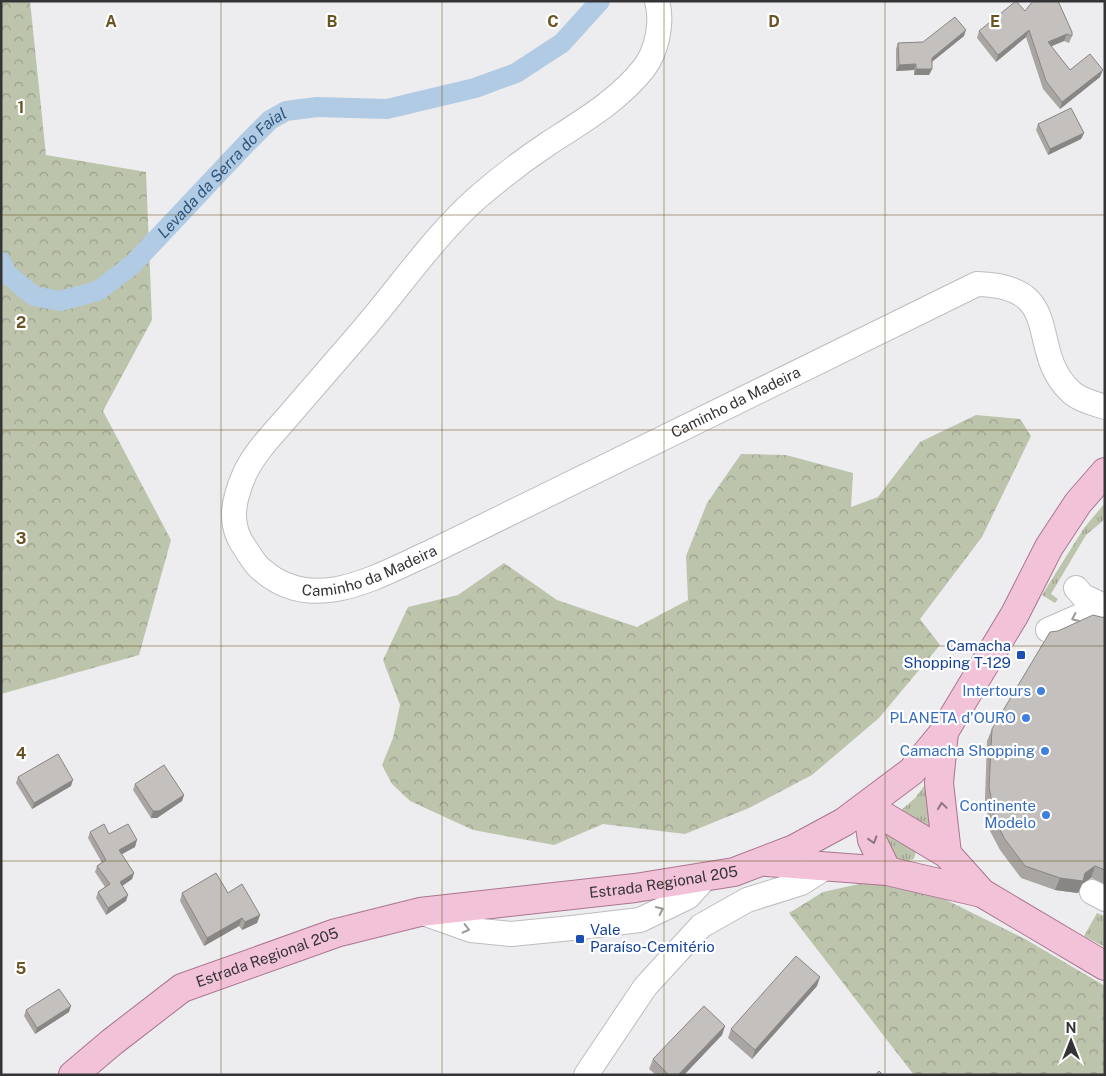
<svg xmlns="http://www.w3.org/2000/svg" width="1106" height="1076" font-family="'Public Sans',sans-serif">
<defs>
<pattern id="grass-tufts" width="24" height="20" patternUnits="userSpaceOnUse" patternTransform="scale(1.25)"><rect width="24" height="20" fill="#bdc4ac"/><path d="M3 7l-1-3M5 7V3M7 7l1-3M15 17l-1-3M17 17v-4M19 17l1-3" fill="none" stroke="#9aa08d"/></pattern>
<pattern id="forest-crowns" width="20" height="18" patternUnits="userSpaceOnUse" patternTransform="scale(1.25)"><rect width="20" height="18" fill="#bdc4ac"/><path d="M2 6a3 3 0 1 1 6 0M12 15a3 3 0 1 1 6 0" fill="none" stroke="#9aa08d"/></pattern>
</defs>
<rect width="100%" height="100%" fill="#ededf0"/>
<path fill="url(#grass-tufts)" d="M1105,503L1104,520L1086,535L1051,594L1058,599L1055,603L1042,595L1084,528Z
M928,781L935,832L917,819L899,812L915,798Z
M879,830L917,848L914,859L903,862L890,855Z
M1097,913L1105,916V947L1084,936Z"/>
<path fill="url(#forest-crowns)" d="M1,1H30L46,155L146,172L152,320L103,411L171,540L139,655L1,694Z
M976,415L1020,419L1031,436L982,537L920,619L940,645L879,718L812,775L749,808L685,834L603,824L554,845L473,830L410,801L392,784L382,765L393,738L400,705L383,660L408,607L458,595L504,563L557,600L637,627L688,600L686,556L707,503L741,454L786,455L853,473L851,507L878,497L920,442Z
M877,880L920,887L1025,939L1105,986V1075H914L789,913L823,892Z"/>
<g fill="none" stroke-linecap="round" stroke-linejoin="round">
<path stroke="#b1cbe4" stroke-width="20" id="s1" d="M1,262L7,274L34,296L60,301L98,291L133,264L246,144L270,120L286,111L317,107L387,109L475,88L516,73L562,43L600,1"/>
<defs>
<g id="minor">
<path id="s2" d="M657,1C663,22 657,51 644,68C619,100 583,121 549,143C525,159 500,178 478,197C433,237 400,287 361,332C338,359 314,386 291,413C275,432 256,450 245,473C234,498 227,524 245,548C250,555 255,565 262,570C314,616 379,575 431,552L977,284C1067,286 1026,349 1070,391C1079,400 1093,403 1105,407"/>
<path d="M1048,630L1087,613L1100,604L1083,596L1076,588"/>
<path d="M1092,892L1105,899"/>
<path d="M420,912L471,930L511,934L572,928L640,920L688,897L706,877"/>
<path d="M586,1075L645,987L701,926L747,900L801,883L828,866"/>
</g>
<g id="major">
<path d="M944,732L939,783L947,854"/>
<path d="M867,806L947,854L982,893L1105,966"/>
<path d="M867,806L872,840L887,871"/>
<path d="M767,862L887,871L982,893"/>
<path id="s3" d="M73,1075L112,1042L182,988L336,933L420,912L635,888L734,872L794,849L844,822L912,771L944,732L1015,614L1049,547L1078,503L1105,472"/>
</g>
</defs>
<use href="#minor" stroke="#bdbdc1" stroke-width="26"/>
<use href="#major" stroke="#aa768f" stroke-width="30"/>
<use href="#minor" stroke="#fff" stroke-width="24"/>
<use href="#major" stroke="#f2c2d9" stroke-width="28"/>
</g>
<path fill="#a8a5a3" d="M1025,11L1072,36L1069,43L1064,41L1051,46L1070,70L1100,77L1060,109L1043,89L1026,37L996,62L977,38L979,31Z
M964,36L932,62V69L929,75H914V70L896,71V49L898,43L923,42Z
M1038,124L1084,133L1081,139L1048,155L1036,130Z
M1105,618V884L1091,878L1082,884L1078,893L1055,890L1021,878L1000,850L990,831L985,799L987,741L992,729L1058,631Z
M18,777L71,786L32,809L16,783Z
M135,784L184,795L182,801L157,818H151L133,790Z
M90,832L109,834L135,847L121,854L134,873L132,879L122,886L126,901L106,915L96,898L98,892L105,887L95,872L97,866L102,863L88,838Z
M182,893H228L260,915L257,923L242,930L239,926L204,946L180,901Z
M817,986L752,1059L728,1038L731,1029Z
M26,1010L69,1012L35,1034L24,1016Z
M725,1026L722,1035L684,1075H656L649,1069L653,1059Z"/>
<path fill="#888684" d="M966,30L964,36L929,64L932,58Z
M1029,30L1026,37L996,62L998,55Z
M1067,34L1064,41L1045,49L1048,42Z
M916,64L914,70L896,71L899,65Z
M916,69H932L929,75H914Z
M1103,70L1100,77L1060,109L1062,102Z
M1084,133L1081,139L1048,155L1050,149Z
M73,780L71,786L32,809L34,803Z
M184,795L182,801L157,818H151L153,811Z
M137,840L135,847L117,857L119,850Z
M1095,866L1091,878L1082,884L1078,893L1055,890L1060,878L1085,873Z
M134,873L132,879L118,889L120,882Z
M128,895L126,901L106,915L108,908Z
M260,915L257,923L242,930L245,922Z
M242,918L239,926L204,946L207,938Z
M820,977L817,986L752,1059L755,1050Z
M71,1006L69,1012L35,1034L37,1028Z
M725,1026L722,1035L684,1075H678Z"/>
<path fill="#c3c0bd" stroke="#888684" d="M1016,1L1025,11L1033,1H1058L1072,32V36L1067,34L1048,42L1070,70L1090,54L1103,70L1062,102L1046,81L1029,30L998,55L979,31Z
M955,17L966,30L932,58V69H916V64L899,65L898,43L923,42Z
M1071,108L1084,133L1050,149L1038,124Z
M1093,615L1105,618V870L1095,866L1085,873L1083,881L1060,878L1025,866L1004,838L995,819L989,787L992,729L1050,632L1058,631Z
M58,754L73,780L34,803L18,777Z
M164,765L184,795L159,811H153L135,784Z
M104,824L109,834L128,824L137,840L119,850L134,873L120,882L128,895L108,908L98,892L110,884L97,866L106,860L90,832Z
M216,873L228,893L242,884L260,915L245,922L242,918L207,938L182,893Z
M796,956L820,977L755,1050L731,1029Z
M59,989L71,1006L37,1028L26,1010Z
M704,1006L725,1026L678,1075H669L653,1059Z
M879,1071L883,1075H875Z"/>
<defs><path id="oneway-chevron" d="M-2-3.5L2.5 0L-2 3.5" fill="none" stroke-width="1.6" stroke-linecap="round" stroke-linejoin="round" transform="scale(1.25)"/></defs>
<g stroke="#9a9a9a">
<use href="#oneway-chevron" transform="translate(1075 618) rotate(156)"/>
<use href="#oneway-chevron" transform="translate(660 910) rotate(-25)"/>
<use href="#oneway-chevron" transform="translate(466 929) rotate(14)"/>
</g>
<g stroke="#8a747f">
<use href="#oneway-chevron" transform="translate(942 806) rotate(-98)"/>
<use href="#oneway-chevron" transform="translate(873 840) rotate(73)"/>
</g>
<path fill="none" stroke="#6b5424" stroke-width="1" stroke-opacity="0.55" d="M221,1V1075M442,1V1075M664,1V1075M885,1V1075M1,215H1105M1,430H1105M1,646H1105M1,861H1105"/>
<g fill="#1a4fb4" stroke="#fff" stroke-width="2">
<rect x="1016" y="650" width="10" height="10" rx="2.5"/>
<rect x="575" y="934" width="10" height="10" rx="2.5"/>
</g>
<g fill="#3f7fe0" stroke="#fff" stroke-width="2">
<circle cx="1041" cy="691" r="5"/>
<circle cx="1026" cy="718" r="5"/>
<circle cx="1045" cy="751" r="5"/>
<circle cx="1046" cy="815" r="5"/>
</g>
<g text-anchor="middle" stroke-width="4.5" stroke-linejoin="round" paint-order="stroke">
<g font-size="15" fill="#343436" stroke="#fff">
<text dy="5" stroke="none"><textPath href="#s2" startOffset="1271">Caminho da Madeira</textPath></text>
<text dy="5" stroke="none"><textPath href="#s2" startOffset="866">Caminho da Madeira</textPath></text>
<text dy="5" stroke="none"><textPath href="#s3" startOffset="635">Estrada Regional 205</textPath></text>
<text dy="5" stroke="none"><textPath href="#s3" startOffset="230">Estrada Regional 205</textPath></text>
</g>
<g font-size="15" fill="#164399" stroke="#fff" text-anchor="end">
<text x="1011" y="651">Camacha<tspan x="1011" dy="17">Shopping T-129</tspan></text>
<text x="590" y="935" text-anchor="start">Vale<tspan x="590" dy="17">Paraíso-Cemitério</tspan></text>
</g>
<g font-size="15" fill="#366cbe" stroke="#fff" text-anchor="end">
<text x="1031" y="696">Intertours</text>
<text x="1016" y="723">PLANETA d'OURO</text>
<text x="1035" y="756">Camacha Shopping</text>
<text x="1036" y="811">Continente<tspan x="1036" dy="17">Modelo</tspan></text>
</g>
<g font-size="16" font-style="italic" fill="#2e567a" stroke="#fff">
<text dy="6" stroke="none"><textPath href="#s1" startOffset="286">Levada da Serra do Faial</textPath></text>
</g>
</g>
<g font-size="16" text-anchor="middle" font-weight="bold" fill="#6b5424" stroke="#fff" stroke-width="4.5" stroke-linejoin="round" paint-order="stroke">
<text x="111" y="27">A</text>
<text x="332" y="27">B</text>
<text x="553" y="27">C</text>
<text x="774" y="27">D</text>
<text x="995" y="27">E</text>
<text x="21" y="113">1</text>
<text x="21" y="328">2</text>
<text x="21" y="544">3</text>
<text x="21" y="759">4</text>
<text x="21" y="974">5</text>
</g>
<rect width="1106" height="1076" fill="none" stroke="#343436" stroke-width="5"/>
<g transform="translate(1071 1041)" stroke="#ffffff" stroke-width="4" paint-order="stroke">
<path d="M0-4L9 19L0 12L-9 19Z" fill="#343436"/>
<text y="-8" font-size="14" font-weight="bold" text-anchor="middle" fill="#343436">N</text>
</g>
</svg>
